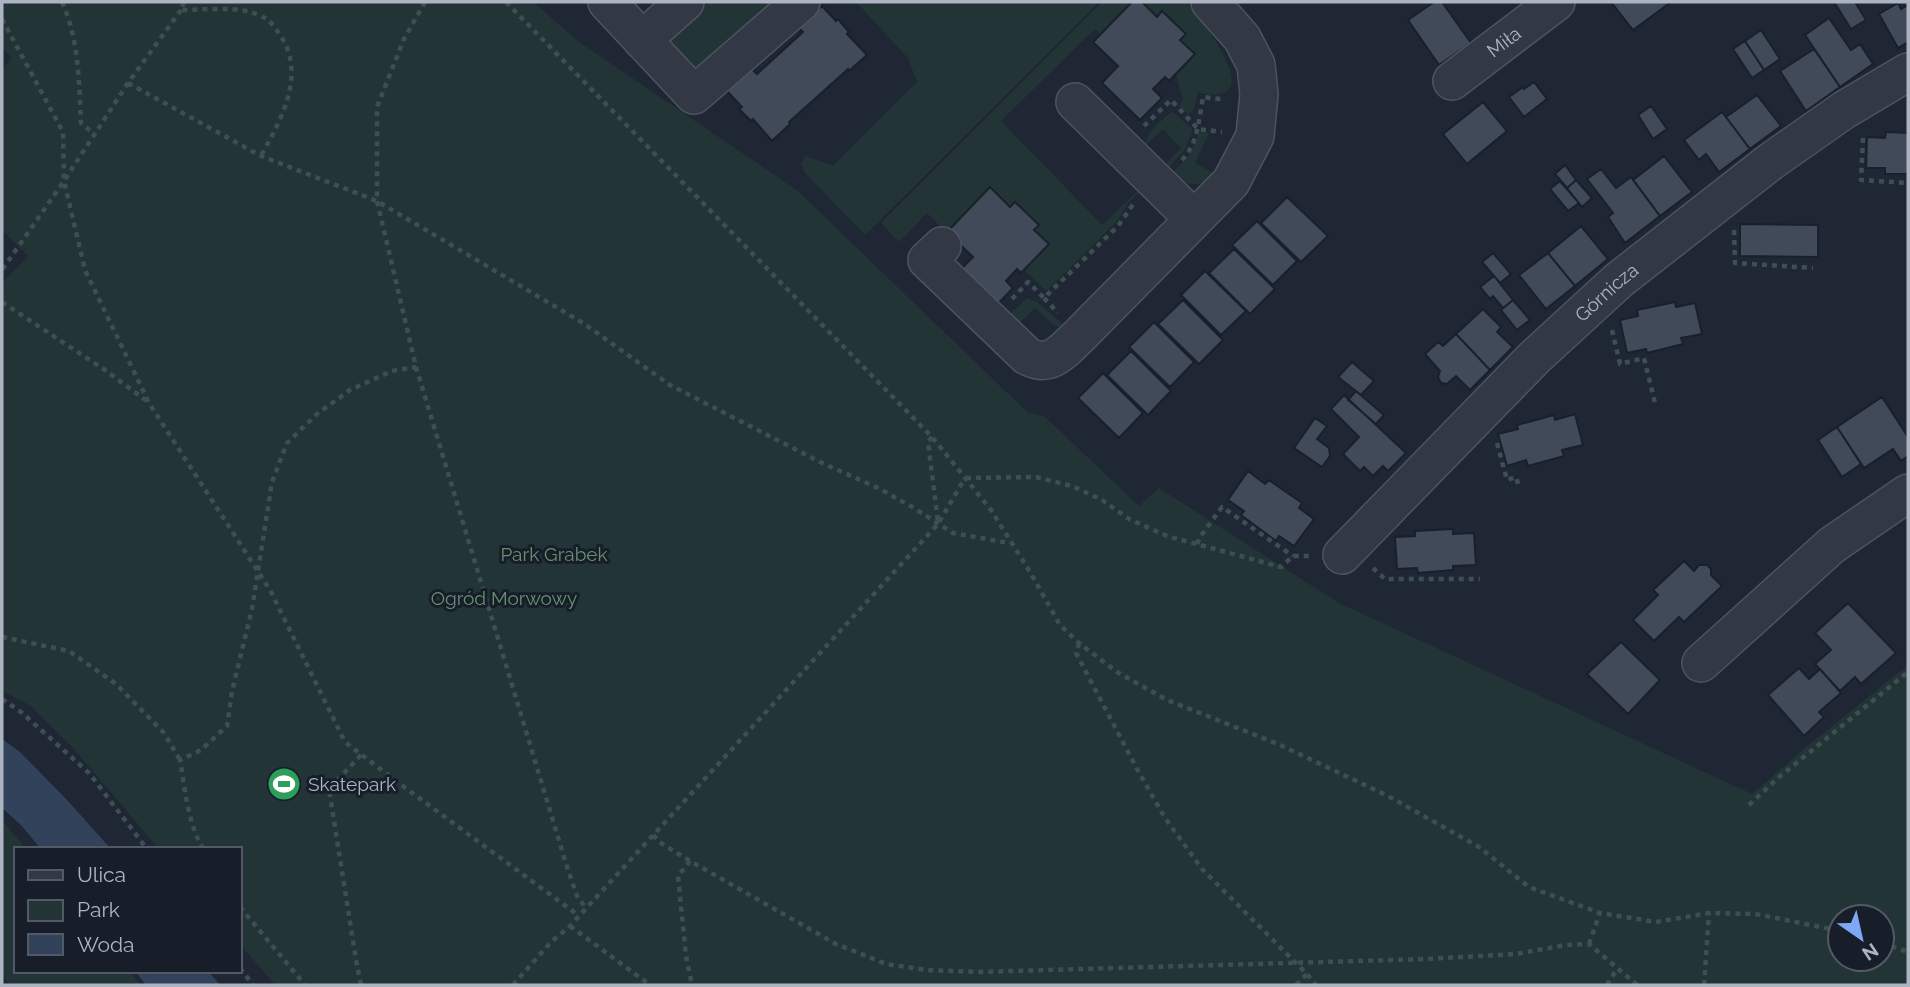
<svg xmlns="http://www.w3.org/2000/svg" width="1910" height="987" font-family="Raleway,sans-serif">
<rect width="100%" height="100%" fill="#1f2734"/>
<path fill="#223436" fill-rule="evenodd" d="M2,2H533L582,44L798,191L1028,413L1044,416L1139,506L1159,488L1339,603L1752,794L1806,747L1908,665V985H275L240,944V849H159L74,749L31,706L2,691V283L28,256L2,230V69L12,58L2,47ZM1840,917H1882V959H1840Z
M709,2H786L698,76L668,38Z
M856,2H1099L865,235L805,173L801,164L806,156L833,166L917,82L908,58Z
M1102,2H1132L1101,34L1095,29L1001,121L1102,225L1144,185L1145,187L1128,203L1118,220L1048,290L1044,289L1024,270L1049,244L1034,230L1039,224L1016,202L1010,207L990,188L948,231L944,230L927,213L899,242L881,223Z
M1142,2H1186C1197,14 1257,88 1220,94C1212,95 1206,95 1198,92L1194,110L1188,114L1179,106L1183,100L1176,75L1195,54L1180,40L1162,11L1157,17Z
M1172,111L1193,130L1184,151L1167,169L1166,164L1181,148L1163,129L1145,146C1146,131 1162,121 1172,111Z
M1200,131L1209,133L1195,163L1215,174C1212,176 1209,180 1205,182C1194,187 1179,183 1172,174L1190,154Z
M1027,298L1037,302L1060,322L1061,325L1059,327L1052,324L1035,308L1017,325L1006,318Z
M2,820L26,849H16V971H130L141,985H10L2,975Z"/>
<path fill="#33425b" d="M2,739L20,752L68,801L111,849H41L21,825L2,808Z
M135,971H208L220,985H146Z"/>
<path fill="#404a59" stroke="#1a202b" stroke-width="2" d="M1132,2H1142L1157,17L1162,11L1186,34L1180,40L1195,54L1169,81L1165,77L1153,89L1162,98L1140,120L1102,83L1118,66L1093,42Z
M1434,2H1442L1471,43L1439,65L1408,20Z
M1611,2H1671L1633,30Z
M1834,2H1855L1866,20L1851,29Z
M1898,3L1901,9L1908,5V42L1898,48L1879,14Z
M822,6L836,21L838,19L849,32L847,34L867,55L849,71L848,69L789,122L790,124L772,141L753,119L751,121L739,109L742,107L727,91L752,69L757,74L803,32L798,27Z
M1829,18L1851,50L1860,44L1873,64L1840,87L1805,35Z
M1761,30L1780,59L1764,70L1745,41Z
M1745,41L1764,70L1752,78L1733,49Z
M1814,49L1840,87L1806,111L1780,71Z
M1534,82L1547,99L1524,117L1509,97L1523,87L1524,89Z
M1757,95L1781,126L1750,149L1726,117Z
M1483,102L1507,131L1467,164L1443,134Z
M1651,106L1667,129L1653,139L1638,115Z
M1722,112L1750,149L1719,172L1706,154L1699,160L1684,140Z
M1886,132L1908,133V174H1885V168H1866L1867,137L1885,138Z
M1664,156L1692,192L1660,216L1633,180Z
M1565,165L1576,180L1567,188L1555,174Z
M1601,169L1616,188L1631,177L1660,216L1625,243L1608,217L1613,213L1587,179Z
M1576,180L1592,198L1582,207L1567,188Z
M1560,181L1579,203L1568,211L1550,189Z
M990,187L1010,207L1015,202L1039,225L1034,230L1049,244L1021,273L1017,269L1006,281L1013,288L992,310L955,275L973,257L947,232Z
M1287,197L1328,236L1301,262L1261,223Z
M1257,221L1297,261L1273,285L1232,245Z
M1740,224L1818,225V257L1740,256Z
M1581,226L1608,259L1575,286L1548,253Z
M1234,249L1275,289L1250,314L1209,273Z
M1493,253L1511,274L1500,283L1482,262Z
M1548,253L1575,286L1546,309L1519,275Z
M1205,271L1246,311L1221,335L1181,295Z
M1494,276L1513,300L1503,308L1493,296L1490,299L1480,287Z
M1183,300L1223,340L1199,364L1158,324Z
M1513,300L1530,320L1517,330L1501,310Z
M1675,302L1676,307L1695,303L1702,334L1681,338L1683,344L1647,353L1646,349L1627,353L1620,320L1638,316L1637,310Z
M1483,309L1501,327L1497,332L1513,347L1490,370L1456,334Z
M1154,322L1194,362L1170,387L1129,347Z
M1456,334L1490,370L1470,390L1456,376L1447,384L1441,383L1438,377L1440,371L1425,354L1438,342L1443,346Z
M1131,351L1171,391L1148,415L1107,375Z
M1352,362L1374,381L1361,395L1338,377Z
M1103,373L1143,413L1119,438L1078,398Z
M1356,391L1384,415L1376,424L1348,400Z
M1344,395L1406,453L1388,471L1383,466L1373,476L1364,467L1360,471L1343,454L1359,437L1331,409Z
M1882,397L1908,437V456L1901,461L1893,449L1864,468L1837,427Z
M1575,414L1583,445L1562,450L1564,456L1528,466L1526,460L1507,466L1498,434L1518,429L1517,425L1554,415L1555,420Z
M1315,418L1327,426L1317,439L1329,448L1330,456L1322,467L1294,448Z
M1837,427L1861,464L1842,477L1818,440Z
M1248,471L1265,484L1269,480L1302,503L1299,508L1314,519L1294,546L1279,536L1276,541L1241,515L1244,511L1228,500Z
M1453,529V534L1474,533L1476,565L1453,566V570L1418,573L1417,568L1397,569L1395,537L1415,536V531Z
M1684,561L1694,571L1699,565H1707L1711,569V575L1722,586L1684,622L1679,617L1654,641L1633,620L1658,595L1653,590Z
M1848,603L1896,653L1861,684L1855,677L1840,691L1815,664L1831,650L1815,633Z
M1621,642L1660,680L1628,714L1587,674Z
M1799,668L1809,679L1820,669L1841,693L1819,712L1824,717L1804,736L1768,695Z"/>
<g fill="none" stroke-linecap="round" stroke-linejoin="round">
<defs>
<g id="minor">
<path d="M607,2L694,95L801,2"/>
<path d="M642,40L685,2"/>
<path id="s1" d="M1452,81L1556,2"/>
<path d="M1075,102L1194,219"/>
<path d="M942,246L927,260L1027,356C1051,369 1064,350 1080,335L1231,182L1255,136L1259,94L1256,65L1242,38L1210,2"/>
<path id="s2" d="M1342,555L1535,357L1619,280L1770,162L1844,110L1908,72"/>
<path d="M1701,663L1832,545L1908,493"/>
</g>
</defs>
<use href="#minor" stroke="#4d5460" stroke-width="40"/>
<path stroke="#3e4f53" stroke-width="4.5" stroke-dasharray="5 5" stroke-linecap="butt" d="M62,2C79,40 79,82 81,123L94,134
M184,2L181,10C197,10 232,7 246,11C265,16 270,19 280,35C307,74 281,120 261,156
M425,2L404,39L377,107V201L416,367L567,867L577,896L585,907
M506,2L932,437L991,510L1030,572L1060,625L1079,643L1117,672L1167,700L1278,744L1388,796L1479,847L1529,887L1600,913L1656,922L1709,913L1756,914L1840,931
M181,10L128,83L64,181L85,270L149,403L270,590L345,742L396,781L578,915
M2,19L63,132L64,181L2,270
M128,83L261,156L377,201L583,323L670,385L820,462L878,488L914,508L953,533L1009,543
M1144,126L1171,100L1198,129L1222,132
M1863,138L1861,180L1908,183
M1182,160C1198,144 1199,118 1203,97L1219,99L1225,98
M1734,230L1735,263L1813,268
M1044,298L1058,313
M1012,299L1028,282L1044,298L1118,226L1134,203
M2,302L105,370L148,402
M1612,330L1620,364L1644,358L1655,403
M932,437L928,442L938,522
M1497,443L1507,480L1516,477L1519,487
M966,478L1036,477L1072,486L1102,500L1129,519L1167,536L1281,567L1293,556H1309
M1197,544L1200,537L1222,507L1293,556
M1373,568L1385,579H1480
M2,637L69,651L116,684L164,733L180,760
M1079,643L1076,653L1137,769L1165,818L1202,869L1307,974L1316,985
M2,699L21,712L89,773L147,849
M361,755L329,789L356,960L361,985
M1749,805L1778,778L1908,672
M653,835L661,843L690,861L836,944L886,964L927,970L978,972L1427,959L1515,954L1567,945L1589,944L1637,985
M203,849C188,823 185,790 180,760L201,750L227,726L232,691L252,609L272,482L287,443L317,414L350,390L392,371L416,367
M690,861L678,876L686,956L692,985
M240,907L305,985
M570,926L650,985
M1882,943L1908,952
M1589,944L1600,913
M240,968L253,985
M513,985L551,942L570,926L938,524L965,478
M1296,985L1307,974
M1607,985L1617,969
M1704,985L1709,913"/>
<use href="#minor" stroke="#323945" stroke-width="37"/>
</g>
<defs>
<symbol id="stadium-disc" viewBox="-11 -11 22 22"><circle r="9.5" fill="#2e9e5b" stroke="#181e29"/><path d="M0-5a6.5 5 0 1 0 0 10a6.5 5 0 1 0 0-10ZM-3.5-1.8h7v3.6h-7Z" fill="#fff"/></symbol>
</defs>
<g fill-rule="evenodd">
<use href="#stadium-disc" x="265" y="765" width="38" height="38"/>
</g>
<g text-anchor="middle" stroke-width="6" stroke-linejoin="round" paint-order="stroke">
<g font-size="19" fill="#acb4c2" stroke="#181e29">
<text dy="7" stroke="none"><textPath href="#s1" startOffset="65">Miła</textPath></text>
<text dy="7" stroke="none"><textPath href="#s2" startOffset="373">Górnicza</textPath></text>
</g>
<g font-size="19" fill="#659171" stroke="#181e29">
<text x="554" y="561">Park Grabek</text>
<text x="504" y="605">Ogród Morwowy</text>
</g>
<g font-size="19" fill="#acb4c2" stroke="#181e29" text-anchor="start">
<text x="308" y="791">Skatepark</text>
</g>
</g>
<rect width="1910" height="987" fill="none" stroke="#acb4c2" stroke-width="7"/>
<rect x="14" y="847" width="228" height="126" fill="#181e29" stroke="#535a66" stroke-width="2"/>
<rect x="28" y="870" width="35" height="10" fill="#323945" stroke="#535a66" stroke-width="2"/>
<text x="77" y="882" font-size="21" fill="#acb4c2">Ulica</text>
<rect x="28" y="900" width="35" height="21" fill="#223436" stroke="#535a66" stroke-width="2"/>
<text x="77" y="917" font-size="21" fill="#acb4c2">Park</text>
<rect x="28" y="934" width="35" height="21" fill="#33425b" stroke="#535a66" stroke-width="2"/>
<text x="77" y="952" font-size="21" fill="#acb4c2">Woda</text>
<g transform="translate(1861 938) rotate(146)"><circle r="33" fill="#181e29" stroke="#535a66" stroke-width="2"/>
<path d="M0-5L12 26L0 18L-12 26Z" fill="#7fa8f4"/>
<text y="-10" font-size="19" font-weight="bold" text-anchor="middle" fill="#acb4c2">N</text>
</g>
</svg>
